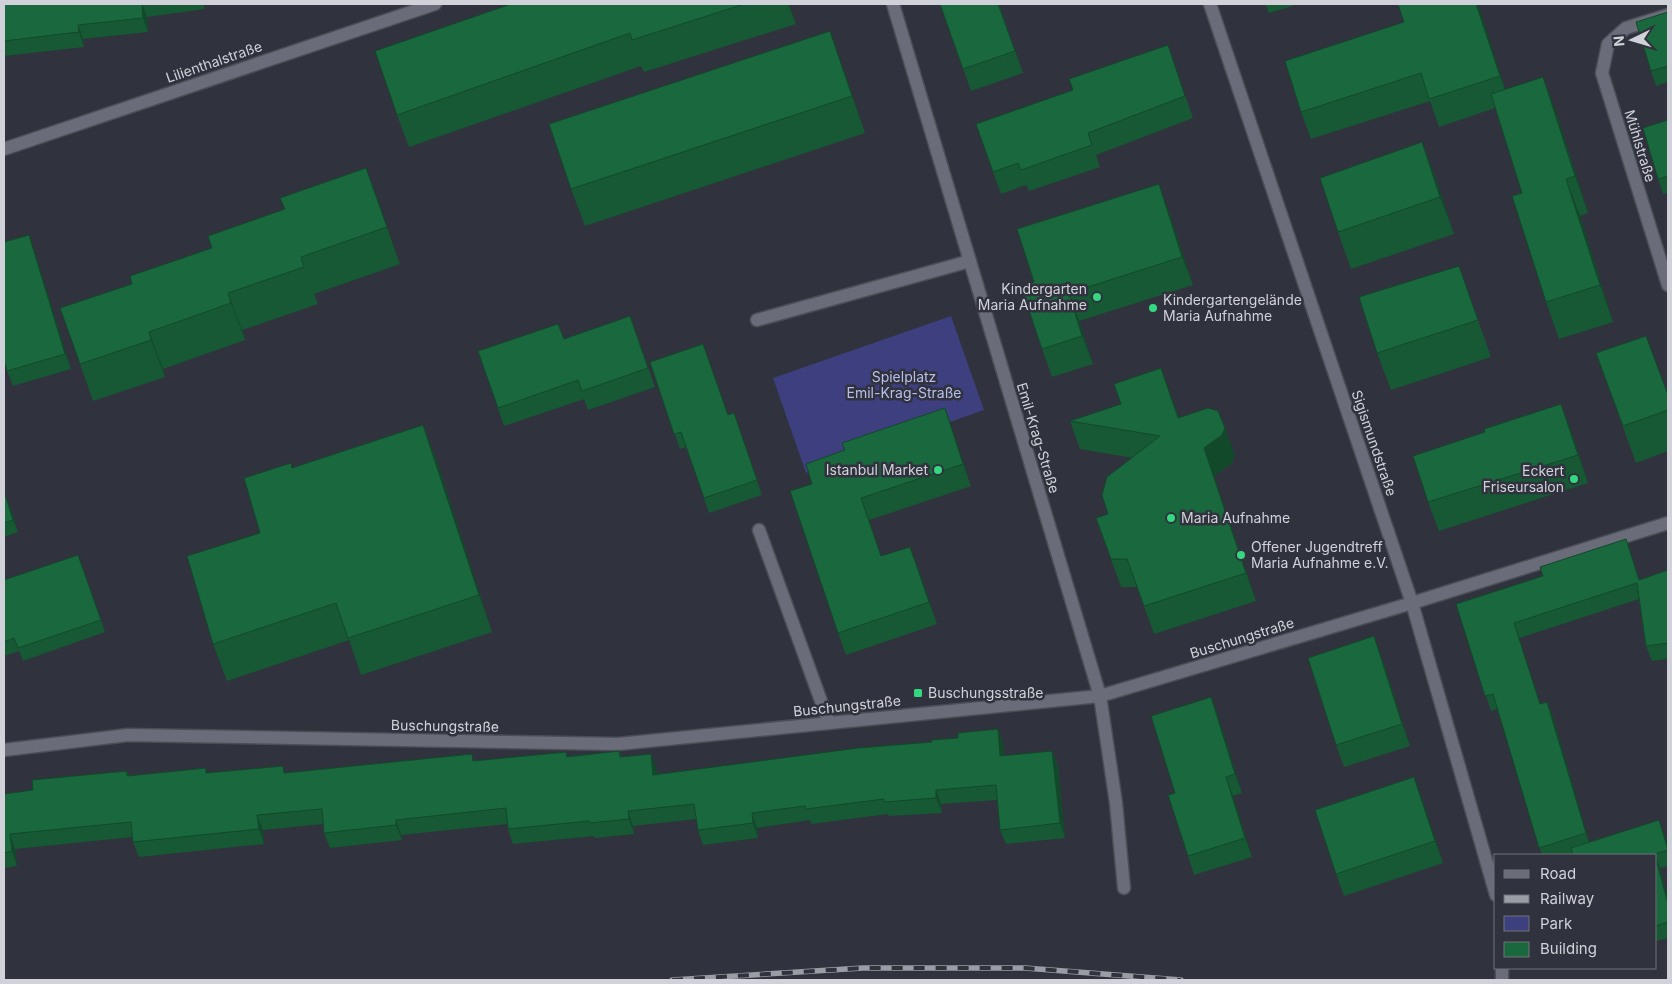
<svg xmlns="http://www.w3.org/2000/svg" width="1672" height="984" font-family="Inter,sans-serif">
<rect width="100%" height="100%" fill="#30323d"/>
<path fill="#3d3f7e" d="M951,316L984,410L806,473L773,378Z"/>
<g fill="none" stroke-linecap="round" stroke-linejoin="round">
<defs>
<path id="service" d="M757,320L970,261
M759,530L829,723"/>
<path id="minor" d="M893,4L1100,696L1116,803L1124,888
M1210,4L1412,603L1496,895
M1668,15L1626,28L1608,44L1602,73L1668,285
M4,149L435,4
M4,750L128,735L618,744L1100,696L1412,603L1668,523
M1502,968V980"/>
</defs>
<use href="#service" stroke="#4c4e57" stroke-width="15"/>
<use href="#minor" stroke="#4c4e57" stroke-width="15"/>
<use href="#service" stroke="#6b6c79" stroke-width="12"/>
<use href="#minor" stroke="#6b6c79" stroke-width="12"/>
<defs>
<path id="rail" d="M672,980L863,968H1025L1181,980"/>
</defs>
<use href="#rail" stroke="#9b9da5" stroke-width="5.5"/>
<use href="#rail" stroke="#30323d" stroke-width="4" stroke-dasharray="11" stroke-linecap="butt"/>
</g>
<path fill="#165934" d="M4,4H204L205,9L147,17L148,32L83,39L84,47L4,56Z
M511,4H789L796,24L644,72L641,66L409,147L397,115Z
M940,4H999L1023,73L971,91Z
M1265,4H1299L1269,13Z
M1398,4H1478L1505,90L1543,77L1557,115L1588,213L1580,216L1613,322L1559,339L1546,302L1522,193L1495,108L1439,127L1430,101L1311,139L1301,112L1404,22Z
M1668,12V82L1656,86L1651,71Z
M1168,45L1193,118L1096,155L1100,167L1029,191L1026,185L1001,194L993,172L1073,90Z
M843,68L865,133L585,226L571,189Z
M1668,120V193L1663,194L1658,179Z
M1422,142L1436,179L1454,234L1351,269L1338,232Z
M366,168L400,264L314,294L318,304L242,330L245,340L163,369L165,377L93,401L80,364L132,284L212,248L285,209Z
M1169,212L1193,285L1079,321L1093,364L1052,377L1042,349L1034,282Z
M29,235L34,250L71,369L13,386L7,371Z
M1459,266L1491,357L1391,390L1377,353Z
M637,335L655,387L588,410L584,399L504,426L478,351L564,339Z
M1596,353L1668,395V451L1636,463Z
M650,362L728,415L734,413L762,495L709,513L686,447L680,449Z
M1171,396L1179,418L1235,455L1232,463L1214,476L1256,601L1154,634L1137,587H1121L1096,518L1108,514L1133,458L1080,449L1070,421Z
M1561,404L1572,433L1588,483L1439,531L1428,502L1485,432Z
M945,408L971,486L869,520L881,556L918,568L937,624L846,655L838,633L812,484L845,450Z
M423,425L437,462L492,632L361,675L349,640L227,681L213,644L260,533L293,468Z
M4,494L10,507L18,532L4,537Z
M1626,539L1639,580L1668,570V659L1652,661L1646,646L1639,599L1519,638L1540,704L1547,702L1553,717L1589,842L1664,834L1668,847V866L1660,868L1668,900V938L1656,941V855H1573L1572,854L1568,855H1542L1497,709L1491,711L1456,604L1543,576Z
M78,555L105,632L23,661L19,651L4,656V580Z
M1382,658L1410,746L1344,767L1336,745Z
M1211,697L1218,716L1242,793L1233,796L1252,857L1194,875L1188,856L1175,793Z
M998,729L1003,743L1004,756L1052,751L1058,766L1065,838L1006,844L1000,830L997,800L941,804L942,813L889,816L888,814L811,824L810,820L757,828L758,838L703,845L698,830L696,819L633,826L634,834L595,838L594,836L513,844L508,829L507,824L401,835L402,840L330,848L324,833L323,824L263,830L264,844L139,857L133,842V837L15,849L17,866L4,868V794L33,790L127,771L128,776L207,773H286L475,761L568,756L619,751L622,757L657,769V774L932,742L958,738Z
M1422,799L1443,863L1344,896L1336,874Z"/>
<path fill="#12492b" d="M142,4L147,17L148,32L143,18Z
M788,4H789L796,24Z
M1476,4H1478L1510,103L1500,76Z
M78,25L83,39L84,47L79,32Z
M830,31L843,68L865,133L852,96Z
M1543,77L1557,115L1588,213L1575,176Z
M1422,142L1436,179L1454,234L1440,197Z
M366,168L380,205L400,264L387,227Z
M1566,179L1580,216L1613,322L1600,285Z
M1159,184L1169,212L1193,285L1182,257Z
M29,235L34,250L71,369L65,354Z
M228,293L242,330L245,340L231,303Z
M1069,293L1079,321L1093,364L1082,336Z
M149,332L163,369L165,377L151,340Z
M1161,368L1171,396L1188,446L1178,418Z
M1561,404L1572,433L1588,483L1578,455Z
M945,408L953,430L971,486L963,464Z
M423,425L437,462L492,632L479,595Z
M1225,428L1235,455L1232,463L1214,476L1256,601L1246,573L1204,448Z
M5,494L10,507L18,532L13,520Z
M910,547L918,568L937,624L929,602Z
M1374,636L1382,658L1410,746L1402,724Z
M1211,697L1218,716L1242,793L1235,774Z
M1547,702L1553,717L1591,848L1586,833Z
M998,729L1003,743L1006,771L1000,756Z
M1052,751L1058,766L1065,838L1060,823Z
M651,754L657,769L658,789L653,775Z
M1226,777L1233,796L1252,857L1245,838Z
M1414,777L1422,799L1443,863L1435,841Z
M936,790L941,804L942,813L936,798Z
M628,811L633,826L634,834L629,819Z
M752,813L757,828L758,838L753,823Z
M257,815L263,830L264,844L259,829Z
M396,820L401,835L402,840L396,825Z
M1659,820L1668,847V850Z
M10,834L15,849L17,866L12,851Z
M1656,858L1660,868L1668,900V904Z"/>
<path fill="#1a683d" stroke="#12492b" d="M4,4H142L143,18L78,25L79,32L4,41Z
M511,4H744L632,40L630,33L397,115L375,51Z
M940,4H998L1015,51L963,69Z
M1398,4H1476L1500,76L1429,99L1421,73L1301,112L1285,61L1404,22Z
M1668,12V66L1651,71L1636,22Z
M830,31L852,96L571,189L549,124Z
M1168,45L1185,96L1088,133L1092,145L1021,170L1018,163L993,172L976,124L1073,90L1069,79Z
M1543,77L1575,176L1566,179L1600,285L1546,302L1512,196L1522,193L1491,94Z
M1668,120V176L1658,179L1643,128Z
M1422,142L1440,197L1338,232L1320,178Z
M366,168L387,227L301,257L304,267L228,293L231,303L149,332L151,340L80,364L60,308L132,284L130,276L212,248L208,236L285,209L280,198Z
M1159,184L1182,257L1069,293L1082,336L1042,349L1021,286L1034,282L1017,229Z
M29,235L65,354L7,371L4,360V242Z
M1459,266L1478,320L1377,353L1359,297Z
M630,316L648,368L582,391L578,380L498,408L478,351L558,324L564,339Z
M1646,336L1668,395V410L1623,426L1596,353Z
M703,344L728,415L734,413L757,480L704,498L681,432L674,434L650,362Z
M1161,368L1178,418L1208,408L1218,411L1225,428L1222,435L1204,448L1246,573L1144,606L1127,559H1111L1096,518L1108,514L1102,495L1107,477L1160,436L1070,421L1121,404L1114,384Z
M1561,404L1578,455L1428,502L1413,456L1485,432L1484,429Z
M945,408L963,464L861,498L881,556L910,547L929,602L838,633L790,491L812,484L806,464L845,450L842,443Z
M423,425L479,595L348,638L336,603L213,644L187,556L260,533L244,478L291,463L292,468Z
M4,494H5L13,520L4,523Z
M1626,539L1639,580L1668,570V643L1646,646L1637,583L1514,623L1540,704L1547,702L1586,833L1539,848L1493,694L1485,696L1456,604L1543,576L1540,567Z
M78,555L101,620L18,648L14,638L4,642V580Z
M1374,636L1402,724L1336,745L1308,658Z
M1211,697L1235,774L1226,777L1245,838L1188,856L1168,795L1175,793L1151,716Z
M998,729L1000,756L1052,751L1060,823L1000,830L996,785L936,790V798L884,802V799L806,809L805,806L752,813L753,823L698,830L694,804L628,811L629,819L590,823L589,821L508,829L506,808L396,820V825L324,833L322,809L257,815L259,829L133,842L131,822L10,834L12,851L4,853V794L33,790L32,780L127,771V776L206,768V773L283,766L284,773L472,754L473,761L566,752L567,757L619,751L620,757L651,754L653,775L858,748L932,742V740L958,738V733Z
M1414,777L1435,841L1336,874L1315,810Z
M1659,820L1668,850L1655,854V855H1573L1571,848Z
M1656,859L1668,904V922L1656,926Z"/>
<g fill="#34d881" stroke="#30323d" stroke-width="2">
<circle cx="1097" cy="297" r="5"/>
<circle cx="1153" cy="308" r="5"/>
<circle cx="938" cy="470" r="5"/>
<circle cx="1574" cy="479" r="5"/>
<circle cx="1171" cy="518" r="5"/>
<circle cx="1241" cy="555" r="5"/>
<rect x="913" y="688" width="10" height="10" rx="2.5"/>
</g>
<g text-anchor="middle" stroke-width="5" stroke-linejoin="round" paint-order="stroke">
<g font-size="14" fill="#d1d2d9" stroke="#30323d">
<text transform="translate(214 62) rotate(-19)" y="5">Lilienthalstraße</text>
<text transform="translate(1640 146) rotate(73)" y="5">Mühlstraße</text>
<text transform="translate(1038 438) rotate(73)" y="5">Emil-Krag-Straße</text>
<text transform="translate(1374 443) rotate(71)" y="5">Sigismundstraße</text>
<text transform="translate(1242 638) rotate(-17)" y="5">Buschungstraße</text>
<text transform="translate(847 706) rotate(-6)" y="5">Buschungstraße</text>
<text transform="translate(445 726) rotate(1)" y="5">Buschungstraße</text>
</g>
<g font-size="14" fill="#d1d2d9" stroke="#30323d" text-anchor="start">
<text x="1087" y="294" text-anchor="end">Kindergarten<tspan x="1087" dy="16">Maria Aufnahme</tspan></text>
<text x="1163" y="305">Kindergartengelände<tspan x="1163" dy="16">Maria Aufnahme</tspan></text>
<text x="928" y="475" text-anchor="end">Istanbul Market</text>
<text x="1564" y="476" text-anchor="end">Eckert<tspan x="1564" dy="16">Friseursalon</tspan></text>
<text x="1181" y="523">Maria Aufnahme</text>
<text x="1251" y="552">Offener Jugendtreff<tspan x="1251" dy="16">Maria Aufnahme e.V.</tspan></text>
<text x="928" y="698">Buschungsstraße</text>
</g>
<g font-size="14" fill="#b9bfec" stroke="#30323d">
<text x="904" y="382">Spielplatz<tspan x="904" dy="16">Emil-Krag-Straße</tspan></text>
</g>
</g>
<rect width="1672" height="984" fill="none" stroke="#d1d2d9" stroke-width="10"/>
<rect x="1494" y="854" width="162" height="115" fill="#30323d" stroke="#70727b"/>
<rect x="1504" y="870" width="25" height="8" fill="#6b6c79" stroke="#70727b"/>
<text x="1540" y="879" font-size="15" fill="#d1d2d9">Road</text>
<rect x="1504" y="895" width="25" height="8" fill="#9b9da5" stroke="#70727b"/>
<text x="1540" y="904" font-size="15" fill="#d1d2d9">Railway</text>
<rect x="1504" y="916" width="25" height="15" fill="#3d3f7e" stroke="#70727b"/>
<text x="1540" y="929" font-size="15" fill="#d1d2d9">Park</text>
<rect x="1504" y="942" width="25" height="15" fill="#1a683d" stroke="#70727b"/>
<text x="1540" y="954" font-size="15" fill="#d1d2d9">Building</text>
<g transform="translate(1632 40) rotate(265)" stroke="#30323d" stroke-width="4" paint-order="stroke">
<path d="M0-4L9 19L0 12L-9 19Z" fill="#d1d2d9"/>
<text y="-8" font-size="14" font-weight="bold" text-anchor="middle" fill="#d1d2d9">N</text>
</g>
</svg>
